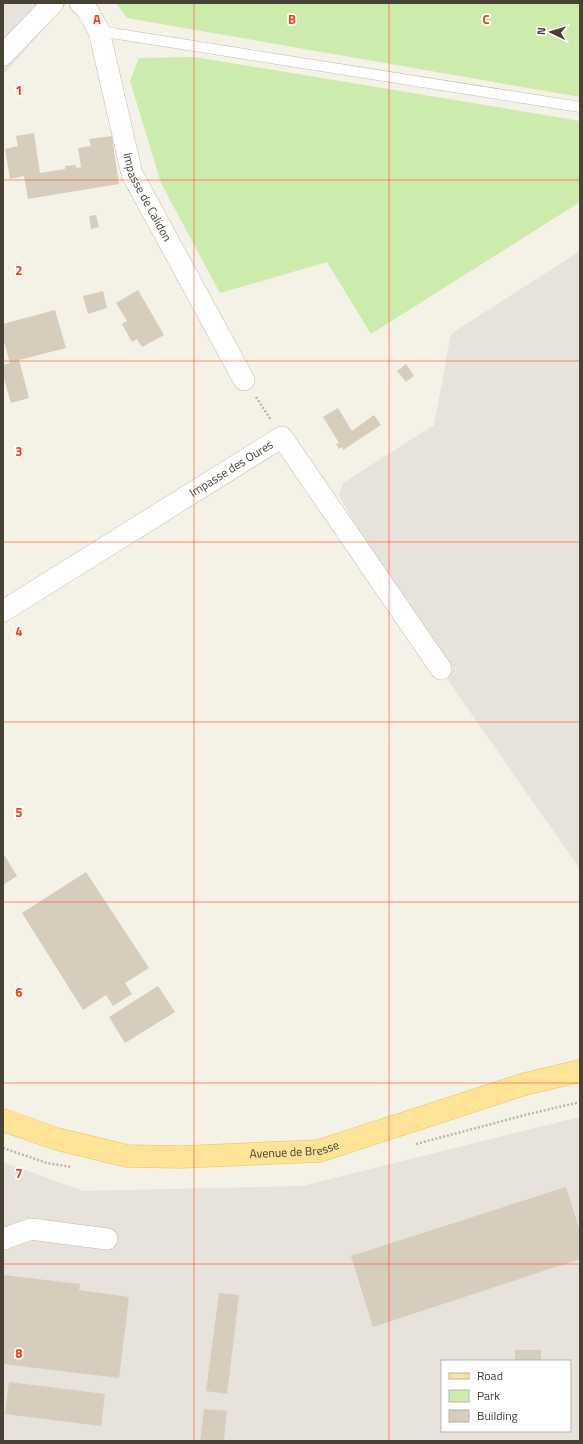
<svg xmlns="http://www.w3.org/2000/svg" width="583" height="1444" font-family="'Titillium Web',sans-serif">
<rect width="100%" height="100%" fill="#f4f1e7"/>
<path fill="#e7e2dc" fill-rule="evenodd" d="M3,3H67L3,75Z
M580,251V869L440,669L339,496L343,483L434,425L451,334Z
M580,1117V1441H3V1162L83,1191L302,1186ZM442,1361H570V1431H442Z"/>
<path fill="#ceebae" d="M116,3H580V97L127,18Z
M195,57L580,121V202L371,334L327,262L220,293L161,183L130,81L139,58Z"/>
<path fill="#d7cdbc" d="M34,133L40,173L65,169V166L76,165V168L81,167L78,148L91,146L89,139L112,136L119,184L28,199L24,176L10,179L5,149L18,146L16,136Z
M96,215L99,227L91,229L89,216Z
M138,290L164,335L142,347L137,339L132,342L122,324L127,321L116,303Z
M103,291L107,308L88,314L83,296Z
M55,310L66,348L19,360L29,398L11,403L3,375V365L10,363L3,338V324Z
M406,364L414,376L406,382L397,371Z
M338,408L352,431L374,415L381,425L343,450L342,447L339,449L336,444L339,443L323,417Z
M3,853L17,876L3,885Z
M86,872L149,968L125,983L132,994L113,1006L106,995L83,1010L22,913Z
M158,986L175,1012L125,1043L109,1017Z
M566,1187L580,1231V1259L373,1327L351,1256Z
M3,1275L80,1284L79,1290L129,1297L119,1378L3,1364Z
M219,1293L239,1295L227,1394L206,1391Z
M515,1350H541V1361H515Z
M9,1382L105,1394L101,1426L5,1414Z
M204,1409L227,1411L224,1441H200Z"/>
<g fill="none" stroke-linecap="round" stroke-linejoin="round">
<defs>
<path id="lane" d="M99,31L580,107"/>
<g id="street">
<path id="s1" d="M80,3L86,8L99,31L132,174L244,380"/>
<path d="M3,55L53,3"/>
<path id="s2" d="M3,611L282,437L441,669"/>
<path d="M3,1239L31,1229L107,1239"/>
</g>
<g id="primary">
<path id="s3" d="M3,1120L57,1139L127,1156L181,1157L319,1151L525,1084L580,1071"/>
</g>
</defs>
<use href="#lane" stroke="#c3bcac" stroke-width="11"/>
<use href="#street" stroke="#c3bcac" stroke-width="22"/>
<use href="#primary" stroke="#eac360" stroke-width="23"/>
<path stroke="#c3b59a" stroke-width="2.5" stroke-dasharray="2 2" stroke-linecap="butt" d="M256,397L271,420
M416,1144L525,1115L580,1102
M3,1148L47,1163L71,1167"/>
<use href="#lane" stroke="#fff" stroke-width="10"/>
<use href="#street" stroke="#fff" stroke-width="21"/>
<use href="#primary" stroke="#ffe396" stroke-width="22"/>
</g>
<path fill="none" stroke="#ff3c14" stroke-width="1" stroke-opacity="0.55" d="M194,3V1441M389,3V1441M3,180H580M3,361H580M3,542H580M3,722H580M3,902H580M3,1083H580M3,1264H580"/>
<g text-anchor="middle" stroke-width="3.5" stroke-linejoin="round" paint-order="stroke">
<g font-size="12" fill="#484136" stroke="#fff">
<text dy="4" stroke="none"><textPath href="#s1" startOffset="208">Impasse de Calidon</textPath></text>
<text dy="4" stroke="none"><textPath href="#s2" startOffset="269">Impasse des Oures</textPath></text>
<text dy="4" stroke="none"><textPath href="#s3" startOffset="297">Avenue de Bresse</textPath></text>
</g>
</g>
<g font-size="13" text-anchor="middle" font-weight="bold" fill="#ff3c14" stroke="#fff" stroke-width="3.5" stroke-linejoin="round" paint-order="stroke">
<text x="97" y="24">A</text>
<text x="292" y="24">B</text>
<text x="486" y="24">C</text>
<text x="19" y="95">1</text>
<text x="19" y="275">2</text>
<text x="19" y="456">3</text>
<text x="19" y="636">4</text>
<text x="19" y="817">5</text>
<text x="19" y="997">6</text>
<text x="19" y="1178">7</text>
<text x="19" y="1358">8</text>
</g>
<rect width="583" height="1444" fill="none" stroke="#484136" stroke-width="8"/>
<rect x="441" y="1360" width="130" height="72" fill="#ffffff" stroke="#b6b3af"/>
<rect x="449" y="1373" width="20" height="6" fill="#ffe396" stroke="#b6b3af"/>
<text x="477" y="1380" font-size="12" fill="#484136">Road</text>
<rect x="449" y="1390" width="20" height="12" fill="#ceebae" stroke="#b6b3af"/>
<text x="477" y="1400" font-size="12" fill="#484136">Park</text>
<rect x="449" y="1410" width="20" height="12" fill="#d7cdbc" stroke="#b6b3af"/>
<text x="477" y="1420" font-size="12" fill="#484136">Building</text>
<g transform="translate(551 32) rotate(275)" stroke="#ffffff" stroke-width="3" paint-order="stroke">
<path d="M0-3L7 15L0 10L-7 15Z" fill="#484136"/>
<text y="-6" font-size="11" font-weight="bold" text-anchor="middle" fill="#484136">N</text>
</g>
</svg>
